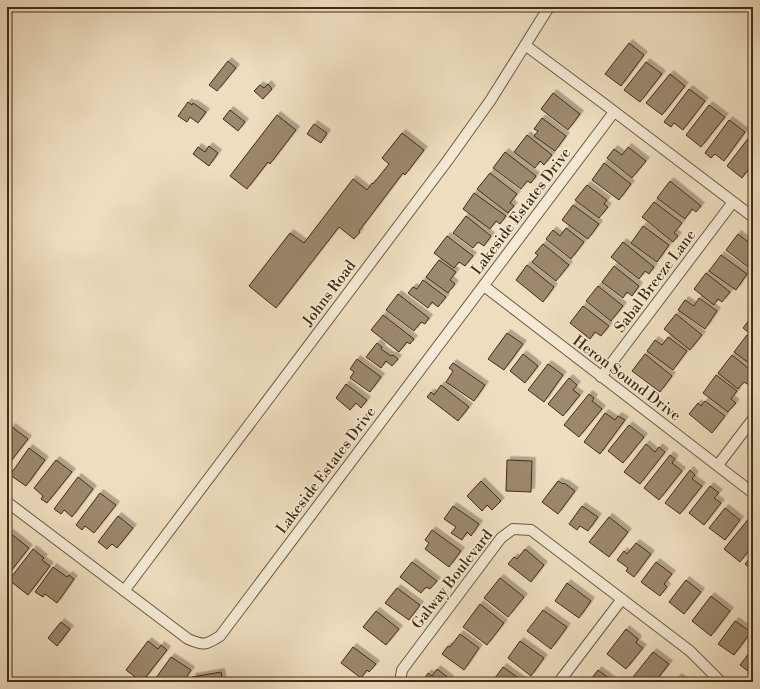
<svg xmlns="http://www.w3.org/2000/svg" width="760" height="689" font-family="'Libre Bodoni',serif">
<defs>
<filter id="shadow"><feDropShadow dx="3.5" dy="-3.5" stdDeviation="0" flood-color="#0004"/></filter>
</defs>
<rect width="100%" height="100%" fill="#eedebf"/>
<filter id="stains"><feTurbulence type="fractalNoise" baseFrequency=".005" numOctaves="4"/><feColorMatrix values="0 0 0 0 .2 0 0 0 0 .09 0 0 0 0 .02 0 0 0 .5 -.17"/></filter>
<radialGradient id="worn" r=".72"><stop offset=".6" stop-color="#630" stop-opacity="0"/><stop offset="1" stop-color="#630" stop-opacity=".3"/></radialGradient>
<path fill="#9c886e" stroke="#432b16" filter="url(#shadow)" d="M629,43L644,55L621,86L605,74Z
M228,61L236,68L217,91L209,85Z
M646,62L662,74L640,102L624,90Z
M670,74L685,86L662,115L646,103Z
M268,84L272,89L263,99L254,91L260,85L264,88Z
M689,89L705,101L683,130L674,123L671,127L664,122Z
M553,93L580,114L568,130L541,109Z
M188,102L192,105L193,103L206,112L198,123L190,117L187,122L178,116Z
M709,105L725,117L701,147L686,135Z
M230,110L245,122L238,131L223,119Z
M277,115L296,130L270,164L268,162L247,189L230,176Z
M542,118L566,136L555,151L534,136L538,131L534,129Z
M729,120L745,132L724,161L715,154L711,158L705,153Z
M314,124L327,133L321,143L307,134Z
M402,133L424,150L405,175L403,173L359,231L360,232L354,239L339,227L276,308L249,286L290,233L304,243L353,179L367,190L372,183L373,184L389,164L382,158Z
M527,135L552,155L544,165L540,161L535,168L514,152Z
M750,136L753,138V163L742,178L727,166Z
M209,146L218,153L209,166L193,154L198,147L205,152Z
M628,147L646,161L632,178L607,158L614,149L622,155Z
M505,152L536,176L531,183L527,181L521,189L493,168Z
M604,163L631,184L619,200L592,180Z
M490,173L517,194L510,203L514,206L508,213L477,189Z
M753,173V183L748,179Z
M670,181L701,206L696,212L692,209L685,219L657,198Z
M587,185L607,200L604,204L608,207L599,218L575,200Z
M474,193L506,216L500,224L496,221L490,229L463,209Z
M654,202L682,223L674,233L678,236L673,242L642,217Z
M573,205L599,224L588,239L562,220Z
M466,216L491,236L484,246L478,242L473,248L453,233Z
M643,226L669,245L657,262L631,243Z
M566,228L584,242L571,259L546,239L553,230L560,236Z
M738,234L753,246V263L751,262L748,267L726,250Z
M447,236L473,256L465,266L459,262L454,268L434,253Z
M623,242L654,267L649,274L645,271L639,279L611,257Z
M543,244L569,265L556,281L532,262L538,255L535,253Z
M721,255L747,274L736,290L709,271Z
M439,260L456,272L450,280L455,284L448,293L426,277Z
M527,265L554,287L543,302L516,280Z
M614,266L639,286L632,296L627,292L623,298L602,282Z
M706,273L730,292L722,302L718,299L714,305L694,289Z
M423,280L446,297L438,307L432,302L428,308L408,293L413,287L417,289Z
M598,286L623,306L611,321L586,301Z
M398,294L429,318L425,324L421,322L414,331L386,310Z
M699,298L717,311L705,329L678,310L685,300L694,306Z
M583,306L609,326L601,336L595,332L590,339L570,323Z
M676,314L702,335L690,350L664,329Z
M383,315L414,339L410,344L407,342L399,352L371,330Z
M753,315V336L743,328Z
M507,333L523,344L504,370L488,359Z
M747,335L753,339V366L734,352Z
M668,337L687,351L673,370L647,351L655,340L662,345Z
M377,343L382,347L381,349L391,356L393,355L398,359L392,366L386,361L381,368L366,357Z
M523,354L538,366L525,383L510,371Z
M645,354L672,376L660,392L632,371Z
M732,355L753,372V380L749,385L744,382L738,389L718,373Z
M357,359L381,377L370,392L350,378L354,372L350,369Z
M453,363L485,385L474,401L446,382L453,371L449,368Z
M548,364L563,375L544,402L528,390Z
M716,375L737,391L731,399L736,403L728,412L703,393Z
M569,378L577,385L573,390L580,395L563,416L548,404Z
M346,384L367,400L361,408L356,403L350,410L336,398Z
M441,385L469,407L458,421L427,397L431,392L434,395Z
M589,394L594,398L592,401L602,409L579,437L564,425Z
M705,401L725,416L712,433L689,414L698,403L701,406Z
M605,413L615,420L618,416L625,420L600,454L584,442Z
M629,425L644,437L623,463L608,451Z
M12,427L28,439L7,466V433Z
M646,444L655,452L659,447L665,452L640,484L624,472Z
M29,448L45,460L26,486L10,475Z
M670,455L675,459L672,463L682,471L659,500L644,488Z
M753,455V464L749,460Z
M56,460L72,472L47,503L41,499L43,496L34,488Z
M507,460L532,461L531,492L506,491Z
M690,470L695,475L692,479L702,486L680,514L665,503Z
M78,477L93,489L72,517L64,510L61,514L54,509Z
M481,481L501,501L492,510L487,505L482,511L467,496Z
M558,481L563,484L564,483L575,491L558,514L542,502Z
M710,486L719,493L714,498L721,503L704,525L689,513Z
M100,493L116,505L94,533L85,526L82,530L76,525Z
M453,506L479,524L471,536L467,532L462,540L451,533L456,527L444,519Z
M582,506L598,517L588,531L580,526L577,530L569,524Z
M725,508L740,520L725,540L709,528Z
M118,516L133,528L117,548L112,544L107,549L98,542Z
M609,517L628,532L609,557L589,542Z
M750,517L753,519V545L740,562L724,549Z
M432,530L461,551L449,567L425,549L429,543L425,540Z
M10,533L29,548L7,576V537Z
M636,543L651,554L634,577L626,571L628,568L617,560L624,551L627,554Z
M33,549L44,558L42,560L50,566L28,595L9,580Z
M525,549L544,565L531,582L508,564L514,557L517,559Z
M753,554V571L745,564Z
M412,562L437,581L430,589L426,587L421,593L400,577Z
M656,562L672,574L664,584L667,587L660,596L641,582Z
M53,567L67,577L69,575L74,579L57,603L45,594L43,597L35,592Z
M500,578L524,597L508,617L484,598Z
M686,580L701,592L684,614L669,602Z
M567,583L591,601L579,618L555,601Z
M397,588L420,605L409,620L385,603Z
M711,596L730,611L711,636L692,621Z
M480,604L504,623L487,645L463,627Z
M543,610L567,627L551,649L527,631Z
M376,611L399,629L386,645L363,627Z
M735,621L751,632L734,655L718,644Z
M61,622L70,629L57,646L48,638Z
M626,629L638,639L636,643L643,648L626,669L607,654Z
M460,634L479,648L464,670L442,654L448,646L450,647Z
M148,641L158,649L161,645L167,650L142,682L126,670Z
M520,641L544,658L531,676L508,658Z
M353,647L376,664L369,672L367,670L361,678L341,663Z
M753,648V675L740,665Z
M653,652L669,664L655,682H639L633,677Z
M171,657L191,670L183,682H153Z
M503,667L524,682H492Z
M437,669L450,679L448,682H422L428,673L432,676Z
M598,670L614,682H589Z
M221,672L223,682H193L192,677Z
M678,677L685,682H674Z"/>
<g fill="none" stroke-linecap="round" stroke-linejoin="round">
<defs>
<path id="street" d="M525,45L603,103L753,217
M484,286L753,493
M601,377L733,202
M718,465L753,419
M7,502L188,639C204,646 206,645 220,636L614,112
M124,591L448,160L490,101L549,7
M400,682L402,670L501,538L513,529L531,530L690,651L721,682
M559,682L622,599"/>
</defs>
<use href="#street" stroke="#6e5840" stroke-width="12"/>
<use href="#street" stroke="#f4ead5" stroke-width="10"/>
</g>
<g text-anchor="middle" stroke-width="3" stroke-linejoin="round" paint-order="stroke">
<g font-size="15" fill="#432b16" stroke="#f4ead5">
<text transform="translate(521 211) rotate(-53)" y="5">Lakeside Estates Drive</text>
<text transform="translate(655 281) rotate(-53)" y="5">Sabal Breeze Lane</text>
<text transform="translate(329 293) rotate(-53)" y="5">Johns Road</text>
<text transform="translate(627 378) rotate(37)" y="5">Heron Sound Drive</text>
<text transform="translate(326 470) rotate(-53)" y="5">Lakeside Estates Drive</text>
<text transform="translate(452 579) rotate(-52)" y="5">Galway Boulevard</text>
</g>
</g>
<rect width="760" height="689" fill="none" stroke="#eedebf" stroke-width="24"/>
<rect x="8" y="8" width="744" height="673" fill="none" stroke="#432b16" stroke-width="2"/>
<rect x="12" y="12" width="736" height="665" fill="none" stroke="#432b16"/>
<rect width="100%" height="100%" filter="url(#stains)"/>
<rect width="100%" height="100%" fill="url(#worn)"/>
</svg>
